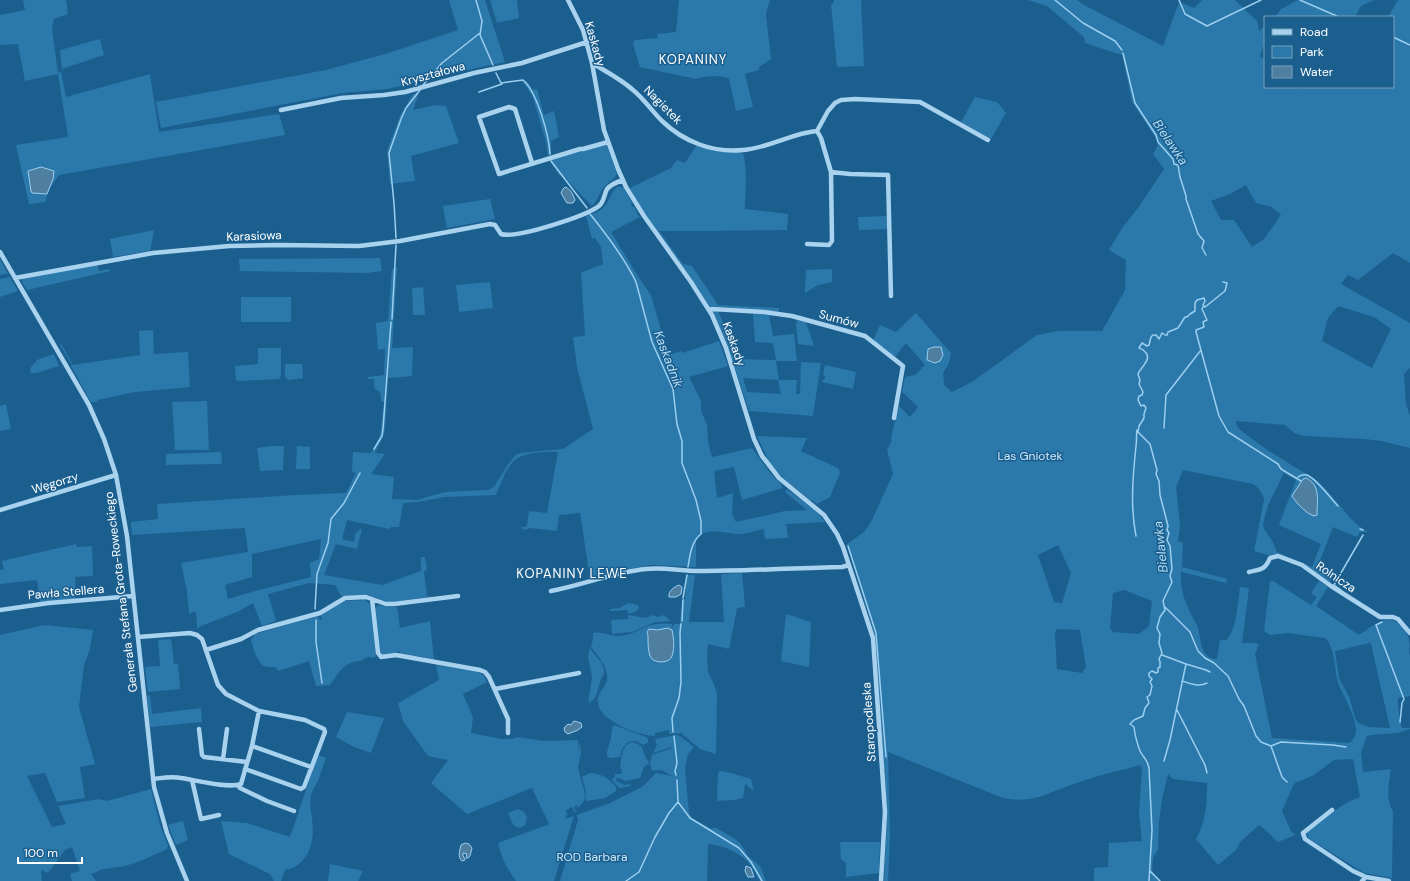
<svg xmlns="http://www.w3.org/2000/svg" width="1410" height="881" font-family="'DM Sans',sans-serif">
<rect width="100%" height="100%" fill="#1b5f8f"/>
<path fill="#2b78ab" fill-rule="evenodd" d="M23,0H66L68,14L54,19L52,28L58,73L61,72L66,97L150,74L159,132L279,114L285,135L59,175L50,188L45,202L29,204L16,145L68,137L58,74L25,81L18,44L0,45V15L25,10Z
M449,0H485L505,62L481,67L388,89L343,93L161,128L156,102L326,70L385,54L458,30Z
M490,0H517L519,18L497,23Z
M679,0H770L766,14L771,59L759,67V70L745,74L753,107L736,111L729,79C723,75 703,76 696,79L640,67L633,44L635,40L658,38L657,34L676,32Z
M834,0H861L864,66L837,67L831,4L834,3Z
M1028,0H1077L1084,5L1163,46L1179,2L1194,8L1202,0H1235L1257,21L1259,31L1265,26V41L1260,57L1265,59V87H1299L1303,89L1304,87H1393V17H1388L1398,0H1410V263L1393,253L1358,280L1348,275L1341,284L1410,323V368L1404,374L1406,404L1410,416V448L1382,441L1364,439L1304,436L1294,433L1285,425L1236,421L1237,427C1254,441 1271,453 1290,464C1300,471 1311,475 1321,484C1337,499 1348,521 1368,532H1360L1357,537L1333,527L1319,563L1336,573L1330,582H1328L1303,565L1277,554L1272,556L1254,551L1264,500C1263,493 1259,488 1253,484L1183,470L1176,487L1180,526L1178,541L1183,543L1182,567L1227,579L1226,583L1181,572C1180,588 1184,600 1191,614C1193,618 1196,623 1198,628C1201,638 1200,660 1217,659L1220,640H1226C1237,631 1238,601 1240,587L1249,588L1242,643H1254L1259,644L1255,654L1272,738L1350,743C1353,740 1357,734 1356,729C1355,721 1351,710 1347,702C1344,694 1339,688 1337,679C1335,669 1334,644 1325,638L1287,633L1270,635L1264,631L1270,581H1273L1311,605L1317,597L1311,593L1319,581L1328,587L1316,606L1359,635C1377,623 1391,609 1406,632C1410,638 1410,646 1409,653L1410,655V696L1398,698C1397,708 1400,718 1402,728H1410V729L1398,733L1371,735L1367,736L1361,752L1363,772L1391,769C1389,784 1385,799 1393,811L1392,878L1364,873L1308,838L1307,832C1324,819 1340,804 1360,797L1353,759L1334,760L1314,775L1295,783L1293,786L1282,811L1291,831L1295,835L1278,842L1261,826L1259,825L1240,842L1236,850L1218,865L1196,839C1206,821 1207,803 1207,783L1173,779L1168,774L1162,799L1159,822L1158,849L1153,858L1152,871L1160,881H1094V868L1108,867L1109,843L1142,841L1139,813L1142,769L1140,765C1118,771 1095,776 1074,784C1046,793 1034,804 1003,798L888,752L890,834L888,881H884L887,810L875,636L847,544L864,532L871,522L893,474L887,450L892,440L891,438L899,406L910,417L918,407L902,392L905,377L915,375L925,365L906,343L895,357L873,341L880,325L896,332L916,313L951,353L949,363L943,373L944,385L952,392L972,382L1037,335L1059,331H1102L1125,290L1126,260L1109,250L1122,228L1138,208L1164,169L1153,154L1159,143L1132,102L1122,55L1085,43L1084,37L1047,6ZM1246,185L1256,203L1272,207L1281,215L1264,239L1252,247L1234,220H1221L1211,201L1230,194ZM1338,306L1374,317L1391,329L1372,368L1322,341L1328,318ZM1284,473L1296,480L1279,525L1321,544L1312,567L1277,552L1273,542L1264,529L1263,524L1268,505ZM1058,545L1071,573L1062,603L1054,602L1038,555ZM1124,590L1152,601L1149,626L1139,634L1113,632L1110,628L1113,593ZM1057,629L1080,630L1086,667L1082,673L1057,669L1055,634ZM1370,643L1371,644L1390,728L1369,727L1358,723L1355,718L1350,699L1339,678L1335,651Z
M1298,0H1374L1361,6L1355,17H1275L1281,9Z
M100,39L104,55L62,69L60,50Z
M522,81H527L533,90L537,89L544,115L554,111L559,137L551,141V155L548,156L546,142L532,95Z
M419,93L413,110L435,105L446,106L459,143L411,156L415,181L390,184L387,151L400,116L413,94Z
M975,97L997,102L1006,113L991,139L961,122Z
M606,144L617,174C613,181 609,181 605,186C599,193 598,200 592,206L564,177L559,175L549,160Z
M696,146L722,152L743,153C748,168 745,193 745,209L788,214L787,230L707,231H659L683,264L692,266L718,305L779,308V312L709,306C685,265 652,230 630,188L671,168L677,160L685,163Z
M617,187H623L632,203L631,204L632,207L634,206L638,215L640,217L611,232L639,278L651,295L668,355L682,351V353L719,341L728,366L689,377L701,401V411L707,425L708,442L712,457L752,448L772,475L782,485L781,486L783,488L742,500L734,467L714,471L717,498L733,493L732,514L736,522L785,511L807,510L785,492L787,489L818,513L825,522L786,524L788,538L765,539L764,529C757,530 750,533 742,534C728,535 704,524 696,541V567L650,565L605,574L590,579L580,513L559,515L557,531L529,528L526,530L521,528V527H525L527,525L529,511L547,513L558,452C544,452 523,451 513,462C506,469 500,485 496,495L444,497L418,502L403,503L399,527H391L390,529L347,520L342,539L354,542L355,534L360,529H362L357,549L336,544L324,575L382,585L421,571V557H425L427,570L424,571L427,596H430V597L393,602H388L369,595L341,596L335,585L309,583L268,594L276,621L262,626L253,603L237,612L201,626L197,629L196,612L189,613L187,591L181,563L248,552L245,528L132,535L131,522L158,519L157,504L294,495L346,493L356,473L352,472L353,452L371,453L380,436L384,402L381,401L380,392L374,388V379H368V377L384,375L385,349L378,350L376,323L388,321L392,269L397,268L392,348L413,347L412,376L388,378L385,430L382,439L375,453L385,454L371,474L394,477L392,499L417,500L445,492L488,490L494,487L507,466L513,458L517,454L528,452L563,449L593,429L577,367L573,337L585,336L581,273L603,264L601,247L595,238L592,239L586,216C592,214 600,212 604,207C610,201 610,193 617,187ZM321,539L319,559L310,563L311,577L255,591L228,599L225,585L252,577V554Z
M490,199L495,219L447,228L443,206Z
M887,216L888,229L859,230L858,217Z
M154,230L150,251L113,257L110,239Z
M380,258L382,271L367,273L240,271L239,259Z
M0,259L8,274L0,275Z
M97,264L99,271L110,269V271L27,290L22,282L23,279Z
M832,269V282L818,285L805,293L806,270Z
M10,277L18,291L0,297V279Z
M490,282L493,308L459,312L456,285Z
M423,287L425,315H413L412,288Z
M241,297H291V322H241Z
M713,311H718L731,341L737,359L776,360L773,343L755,342L753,313L769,315L773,336L794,334L797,361H776L779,380H797L796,394H800L801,362L821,363L813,416L749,411L727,344ZM743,378L778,380L781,394L747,392Z
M797,320L806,322L814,346L798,344L796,325Z
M153,330L154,354L188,352L190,387L135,392L97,400L98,402H91L71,366L72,365L60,345L61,343L73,365L140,355L139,331Z
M258,348H281V375L279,379L238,381L236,380L235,366L258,364Z
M54,354L59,366L36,373H31L30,370C31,366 35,363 37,360Z
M285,364H302L303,378L288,380C283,377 285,369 285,364Z
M825,365L856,372L853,389L822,382L823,380L825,379V376L823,374Z
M207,401L209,450H175L172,402Z
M6,404L11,429L0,431V406Z
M757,436L807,438L801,451L838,468L840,473L830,497L817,504L812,500L811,501L783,478L767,460V457Z
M270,446H284L283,470L260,471L257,448Z
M297,446L310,447V469H296Z
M221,452L222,464L166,465V454Z
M76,544L77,547L92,546L93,576L75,577L76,600L40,602L37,580L0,584V570L4,569L2,561Z
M742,573L745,607L737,608L729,649L708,644L707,660L708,672L714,684L717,694L716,754L700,749L681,733L669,734V730L655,733V736C640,736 598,721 598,702C597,695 602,690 605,685C613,673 598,656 591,647L593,639V633C601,631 611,637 621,636C640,633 648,621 670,624H672V628L674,624H680L682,599H685L687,575H695L689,622H724L721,574Z
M365,600L370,604L376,656L373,658C368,656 366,657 361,661C344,661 339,673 330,685L316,686L309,661L278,671L276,667H268L263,666L259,661L255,654L251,640L255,634L318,616L320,620L322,619L321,615L345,601Z
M628,603L638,605L639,607L637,611L628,614L627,610L610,611V609L620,608Z
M378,605L388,607H397L400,628L430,621L434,660L419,656L417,657L400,654V652L397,651L396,653L382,655L380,652L375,609Z
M786,614L811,622L809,667L781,661Z
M628,615L646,618L653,615L658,617L664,615L671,621L655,622L632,632L612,634L611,620L628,619Z
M44,625L93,630L90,649L84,665L79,707L95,764L80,767L85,798L57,802L45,773L27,776L52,827L66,824L58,806L99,799L107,801L151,789L160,825L168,846L167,849C152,856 136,864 119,867C114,868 108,868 103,869C99,870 96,873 91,874L96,881H72L70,874L80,871L72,847L65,850L48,873L41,870L42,881H0V635Z
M171,639L174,664H178L180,689L148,692L145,667L160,666L158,640Z
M590,648C594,655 601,660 603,667C606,674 602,676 600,682C597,691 598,699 588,703L592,677L588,657Z
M436,665L479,672L484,676L487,682L463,694L473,717L471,733L501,739H512L517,737L544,741L578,740V758L579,741L581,752L578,768L584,790L585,797L584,801L578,808L577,805L574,807L576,811L575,813L572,807L566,810L567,815L565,819L574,816L554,881H516C507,869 501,857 498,843L558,821L549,824L532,788L467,814L431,783L448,760L428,756L403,721L398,703L439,680Z
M150,695L152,714L201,708L202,722L150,727L147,696Z
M347,712L384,718L371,753L354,747L336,737Z
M614,725L646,737L648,739V742L644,745L635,741L628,742L622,749L620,757L610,758L607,756V752L611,738L612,728Z
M677,735L680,736L694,747L688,754L685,767L689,813L692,818L712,829L714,827L734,838L741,844L748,856L760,866L766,881H760C757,877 755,871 752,867C741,852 725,846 708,844L707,881H560L578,820L577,815L608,804L642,787L656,773L672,776L661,770L652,771L650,763L652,755L672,748L671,747L653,753L657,745L655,739Z
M632,742L638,744L642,747L644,754L649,763L644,767L640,778L625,781L619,778L616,779V781L625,785L629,784L631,786L619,788L612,780V779L615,777V774H621L622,769H620C621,759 621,745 632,742Z
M318,755L326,758C323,765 321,774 318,781C315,786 312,790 311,795C309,805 311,810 312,819C315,841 310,862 288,870L286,868L281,881H274L270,874L229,854L221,821L247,823L290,837Z
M720,771L731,773L751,779L754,791L745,784L743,798L734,800L717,801L718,772Z
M590,773C602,774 609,778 616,787V791L605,798L586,801L585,788L582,777Z
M518,809L524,812L527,818L525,825C515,833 511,821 508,813Z
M183,821L188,840L176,845L168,825Z
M840,842H880L879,873L846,877V863L841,859Z
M330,864L363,871L358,881H328Z"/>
<path fill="#4f7fa0" stroke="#9bcff0" d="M41,167L54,171L53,179L47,194L32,193L31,191L28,171Z
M565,187C571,189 573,195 575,200L573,203H567L561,193L563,189Z
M934,347H941L943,355L940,361L935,363L927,360L928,349Z
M1306,478C1321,485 1317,501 1317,515L1314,516C1307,514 1296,503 1292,496L1303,479Z
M679,585L682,587L681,594L676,597H669C668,591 674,587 679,585Z
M668,628L672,630C674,638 675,651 671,658C667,664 652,663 650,656C648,650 648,644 648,637C648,633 646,633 649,629L657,630Z
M574,721L581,723L582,727L578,730L568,734L565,732L564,728L568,724L571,725Z
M465,843L469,844L472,848L470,856L468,858H466L467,854L463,853V856L465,859V860L462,861C457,857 460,850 461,845Z
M746,866L751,868L754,877H748L745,871Z"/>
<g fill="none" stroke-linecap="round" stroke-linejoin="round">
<path stroke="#9bcff0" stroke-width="1.5" d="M476,0L482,21L480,35L493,65
M1055,0L1083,23L1115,41L1122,50
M1179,0L1185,14L1207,26L1261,0
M1300,0L1339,17
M1393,37L1410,45
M1123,53L1135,103L1156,135L1158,142L1173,159L1174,164L1178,165L1180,177L1186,196V199L1198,234L1204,241L1202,248L1206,255
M496,73L501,83L523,80C537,92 549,135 550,154
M423,85L442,63L480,33
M479,92L502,84
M551,161L587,208
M590,214C607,235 624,257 636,282L652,342L673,389L677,424L682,441V463L696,500L701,521V534C691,542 690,555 688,567
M396,238L394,203L389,153L401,119L406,108L420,90
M1203,307L1202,309L1207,320L1203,322L1204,327L1196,330V332L1219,416L1228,432L1278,464L1281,469L1301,481
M392,319L396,245
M1164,428L1166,395L1201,350
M374,449L382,436L383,429L391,322
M1298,477C1301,475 1303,474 1307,475C1317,479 1330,498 1338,506
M1360,529L1363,530
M1136,536C1130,506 1133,475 1136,446C1137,440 1136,435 1137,430
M848,546L876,633L886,757
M1341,590L1334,585L1363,535
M683,598L687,575
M1165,607L1190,632L1198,651L1205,658L1214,663L1228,676L1239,699L1244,706L1256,736L1261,742L1271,746L1281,742L1333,745L1346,747
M315,609L317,574L328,543L331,519L344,503L360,473
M316,620V642L322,683
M682,621L683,600
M1382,622L1376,625L1404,699L1402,703L1400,722
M1162,655L1186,664L1170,740L1164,761
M1186,664L1206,670L1210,672
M1182,681C1191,684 1199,687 1207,683
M1177,710L1205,765L1207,773
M673,732L672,718L679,698L681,682L680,632L681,624
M674,736L677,763L675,771L676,775
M1271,746L1282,777L1287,782
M678,802L690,818L739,848L751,862L762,881
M1150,871L1160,881
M626,881L639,872L655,837L669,813L678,802L677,780
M1149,881L1152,830L1149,768C1147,758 1144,759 1140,751C1137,743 1135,736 1134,727L1130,724L1134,720L1143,716L1145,708L1149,703L1147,697L1150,695L1152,686L1150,682L1152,679L1149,676V673L1152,671L1156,673L1158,672V668L1160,667V662L1159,659L1162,653L1159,643L1160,634L1157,628L1160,617L1165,610L1163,601L1172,582L1170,576L1172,569L1170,546L1167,540L1169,533L1167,530L1168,526L1160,495L1159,481L1156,474L1157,470L1150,444L1138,432L1139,426L1144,418V414L1146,408L1144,405L1141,406L1138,400L1139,396L1142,395L1143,392L1139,384L1140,380L1138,374C1140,368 1154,358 1144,351C1143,349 1140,349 1139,348L1142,343L1147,346L1149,345L1151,337L1153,335H1156L1159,339L1162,333L1165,335H1167L1168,332L1178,328L1185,317H1187L1190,314L1195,311V303L1197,300L1204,298L1205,301L1203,305L1205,307L1225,291L1227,283L1223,282"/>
<path stroke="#a8d2ee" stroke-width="4.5" d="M568,0L583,30L592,63L604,130L618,169L626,187L644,216L691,282L712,315L726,348L754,439L762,456L779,478L824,515L837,534L843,547L873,638L885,812L881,881
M592,63C605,71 621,79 633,90C644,99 652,111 662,121C684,142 713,153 743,150C769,148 792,133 817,131
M281,110L341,98L384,95L405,92L474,73L522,63L587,42
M817,131L821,138L831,172L850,174L888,175L891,296
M817,131L828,111L835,103L841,100L855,99L920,102L988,140
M532,163L515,109L509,107L479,117L499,174L580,149H583L608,142
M807,244L829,245L832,241L831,172
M0,252L89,405L104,439L116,475L127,536L154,787L167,833L187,881
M15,278L153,253L229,246L278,245L359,246L400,241L490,224L495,225L501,234C516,239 586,216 599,206C604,202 604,195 607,189C611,184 617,182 623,180
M709,310L712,309L764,312L792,316L865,336L903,366L894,418
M0,510L116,475
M1249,572C1261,569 1265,570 1270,558L1278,556L1302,565L1331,586L1380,617H1393L1398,619L1410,633
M551,591C583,585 614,572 646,569C664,567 681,571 698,571C746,571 794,568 842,567L849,565
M372,599L378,653L381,657L396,655L480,670L485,672L489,677L508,719V733
M0,610L49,603L133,596
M138,637L190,633L197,635L202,639L218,685L226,694L259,711L305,720L324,729L325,732L304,787L301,789L245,769
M206,650L241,639L258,630L320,613L345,598L366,597L386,604H394L458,596
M495,689L579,673
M199,729L202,755L204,757L247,762
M252,746L311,767
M223,759L227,729
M153,779C162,778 172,776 181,778C195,780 229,789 241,784L252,746L259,711
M192,780L201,819L219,815
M238,785L240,788L267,801L294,811
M1332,810L1303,833L1305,839L1353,871L1366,877
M1362,881L1366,877L1389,881"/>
</g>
<g text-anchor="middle" stroke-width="3" stroke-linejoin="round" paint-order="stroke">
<g font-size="12" fill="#fff" stroke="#1b5f8f">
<text transform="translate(595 44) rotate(74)" y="4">Kaskady</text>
<text transform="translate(433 74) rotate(-15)" y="4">Kryształowa</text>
<text transform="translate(663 105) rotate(45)" y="4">Nagietek</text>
<text transform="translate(254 236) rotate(-2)" y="4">Karasiowa</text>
<text transform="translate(839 319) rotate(15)" y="4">Sumów</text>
<text transform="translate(734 344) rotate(70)" y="4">Kaskady</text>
<text transform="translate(55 483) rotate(-17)" y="4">Węgorzy</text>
<text transform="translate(1336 577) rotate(34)" y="4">Rolnicza</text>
<text transform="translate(66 592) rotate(-5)" y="4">Pawła Stellera</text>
<text transform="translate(121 592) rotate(-97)" y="4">Generała Stefana Grota-Roweckiego</text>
<text transform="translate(869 722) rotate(-94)" y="4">Staropodleska</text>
</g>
<g font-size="12" fill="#cee9fa" stroke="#1b5f8f">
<text x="1030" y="460">Las Gniotek</text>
<text x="592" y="861">ROD Barbara</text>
</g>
<g font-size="13" letter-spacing="1" fill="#fff" stroke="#1b5f8f">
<text x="693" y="64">KOPANINY</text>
<text x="572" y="578">KOPANINY LEWE</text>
</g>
<g font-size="13" font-style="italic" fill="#b4dcf5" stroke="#1b5f8f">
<text transform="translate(1171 142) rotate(56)" y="5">Bielawka</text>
<text transform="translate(669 359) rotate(69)" y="5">Kaskadnik</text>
<text transform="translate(1160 547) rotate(-96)" y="5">Bielawka</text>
</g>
</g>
<rect x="1264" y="16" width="130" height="72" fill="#1b5f8f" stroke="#769fbc"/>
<rect x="1272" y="29" width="20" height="6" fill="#a8d2ee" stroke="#769fbc"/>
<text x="1300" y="36" font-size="12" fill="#ffffff">Road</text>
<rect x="1272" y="46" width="20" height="12" fill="#2b78ab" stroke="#769fbc"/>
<text x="1300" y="56" font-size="12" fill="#ffffff">Park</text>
<rect x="1272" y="66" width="20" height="12" fill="#4f7fa0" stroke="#769fbc"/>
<text x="1300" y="76" font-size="12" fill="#ffffff">Water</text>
<path d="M18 857v6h64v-6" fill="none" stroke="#ffffff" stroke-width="2"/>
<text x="24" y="857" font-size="12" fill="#ffffff" stroke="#1b5f8f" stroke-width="3" paint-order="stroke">100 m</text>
</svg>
